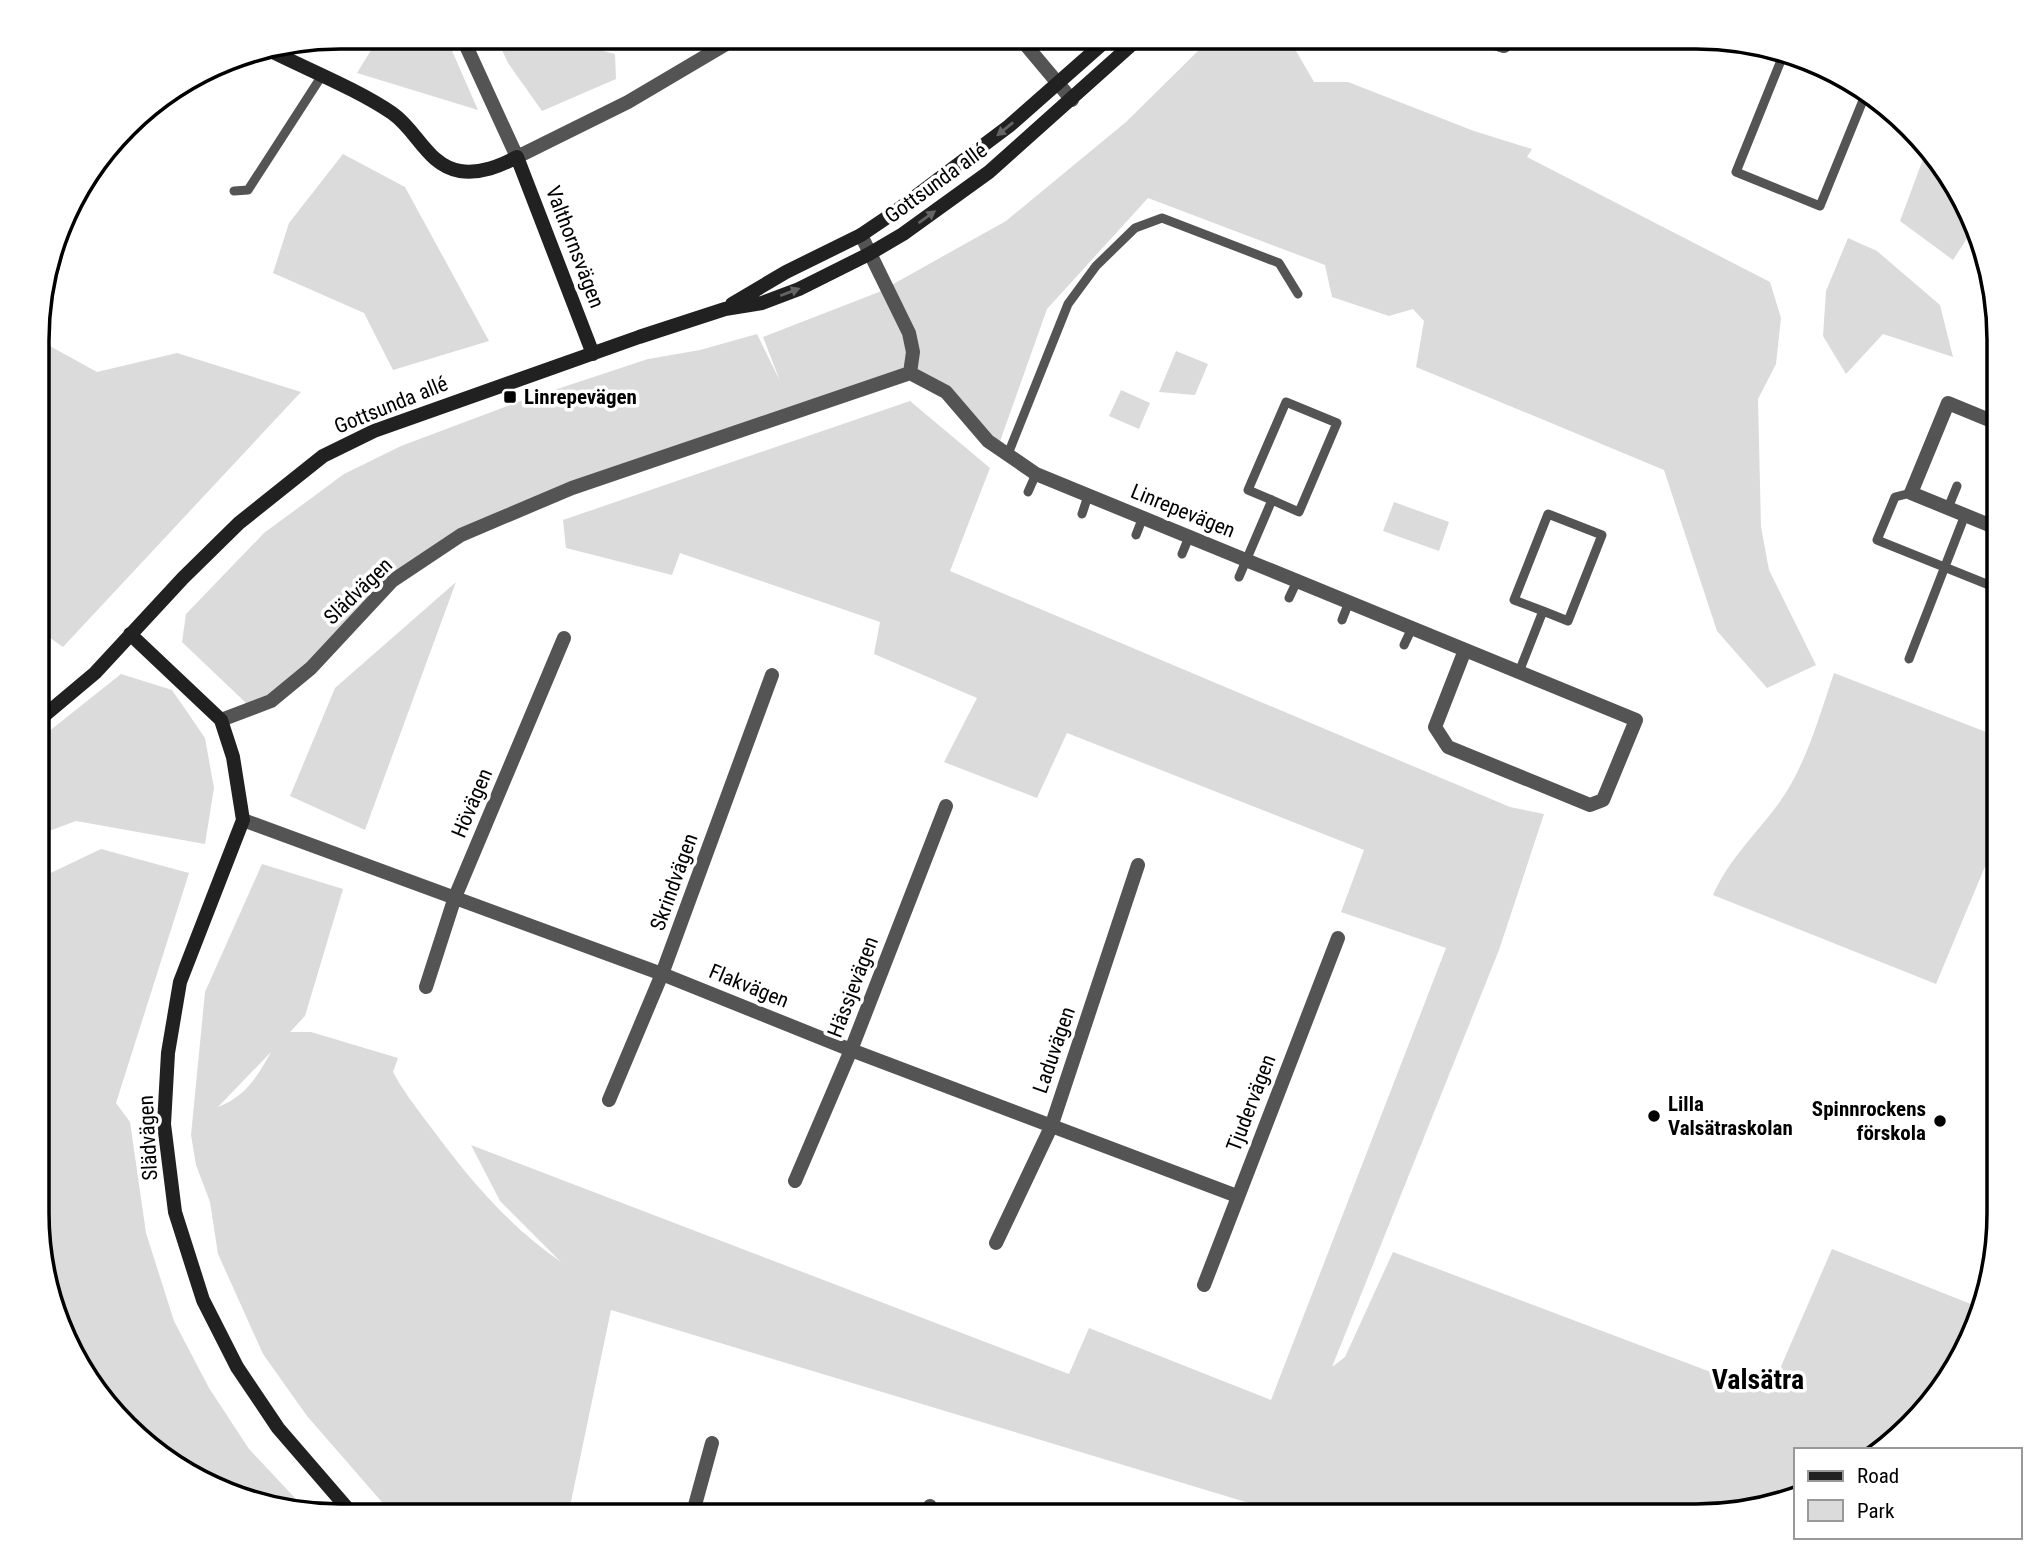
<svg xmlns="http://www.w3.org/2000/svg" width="2036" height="1553" font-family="'Roboto Condensed',sans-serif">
<rect width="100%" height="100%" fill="#fff"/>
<path fill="#dbdbdb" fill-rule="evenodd" d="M379,37H446L478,110L357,73Z
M496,37H549L615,54L616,79L542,111L508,63Z
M1235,37H1288L1314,82H1348L1474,131L1532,149L1527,157L1770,282L1781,318L1776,364L1758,399L1761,527L1769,570L1816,665L1767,688L1717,631L1664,470L1416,367L1424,321L1413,309L1389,316L1332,297L1325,265L1148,198L1047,309L998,447L946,392L909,374L461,535L392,581L271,701L246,703L182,642L186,614L264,533L344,474L401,446L515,403L648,359L700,350L757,334L780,381L763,337L879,292L1006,221L1126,122L1200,49Z
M1926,151L1968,206L1973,229L1953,260L1900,221Z
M343,154L405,187L489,341L393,370L364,313L273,273L289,223Z
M1848,238L1877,251L1940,305L1953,357L1883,334L1846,374L1823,336L1826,291Z
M39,340L97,372L177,353L301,392L63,647L39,630Z
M1176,351L1208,364L1195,395L1159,392Z
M1121,390L1150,403L1139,429L1109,416Z
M910,401L990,468L950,571L1510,807L1544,814L1499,950L1332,1367L1345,1357L1393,1252L1769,1394L1832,1249L1981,1308C1971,1352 1919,1429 1877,1449C1866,1454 1812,1450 1796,1450V1493L1696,1516H1292L611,1310L568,1516H444L439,1510L441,1516H394L307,1416L263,1354L218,1254L210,1202L196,1165L191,1135L205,992L262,864L343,889L305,1016L290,1032H311L398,1058L393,1072C404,1093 419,1111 433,1130C470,1180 509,1226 561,1262L500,1201L471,1145L1069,1374L1089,1328L1271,1400L1446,948L1341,912L1364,850L1067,733L1037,798L944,762L977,698L874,654L880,622L680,553L672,575L566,548L563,520ZM271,1052C258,1076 245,1097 218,1107Z
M1394,502L1449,522L1439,551L1383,531Z
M456,582L365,830L290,796L335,688Z
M1834,673L1999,737V833L1936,984L1713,895C1729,859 1756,834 1779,803C1806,765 1819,717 1834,673Z
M121,674L172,690L205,738L214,788L205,844L76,821L38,835V740Z
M101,849L189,873L116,1103L130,1122L146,1233L174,1321L209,1388L249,1449L309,1513L224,1493L140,1441L68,1347L37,1233L38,879Z"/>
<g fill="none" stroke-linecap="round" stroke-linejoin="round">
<path stroke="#545454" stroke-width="9" d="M1784,53L1736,172L1820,206L1866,93
M234,191L248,190L321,77
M1008,454L1068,304L1096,266L1135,228L1162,218L1279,263L1298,294
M1028,492L1036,474
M1911,493L1895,497L1877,540L1999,589
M1948,508L1957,486
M1082,514L1088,496
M1136,535L1143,517
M1182,554L1189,537
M1239,577L1272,500L1299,512L1337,423L1286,402L1248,490L1272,500
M1289,598L1297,581
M1342,620L1349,602
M1404,645L1412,628
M1909,659L1965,515
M1519,672L1543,611L1568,621L1602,535L1548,514L1514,600L1543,611"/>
<path stroke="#545454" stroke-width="14" d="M462,37L517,157L628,102L738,37
M1019,37L1072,100
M1477,37L1504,46L1507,37
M861,235L909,333L913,352L910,373
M1999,529L1911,493L1948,403L1999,424
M221,720L271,701L311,668L392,581L461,535L572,488L910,373L946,392L988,441L1036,474L1636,720L1603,800L1590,805L1448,747L1435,727L1465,650
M243,820L662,974L851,1050L1237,1196
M426,987L455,897L564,638
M609,1100L662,974L772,675
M795,1181L851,1050L946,806
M996,1243L1051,1127L1138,865
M1204,1285L1338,938
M692,1516L712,1443
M927,1516L930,1506"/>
<path stroke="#212121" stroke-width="14" d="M267,49C306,69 357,89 392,113C417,130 428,166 460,171C481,174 500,166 517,157L593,354
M732,304L786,272L861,235L892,214L1009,126L1110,37
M130,634L221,720L233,757L243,820L180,982L168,1053L164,1124L175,1212L203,1300L237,1367L278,1428L354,1516
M39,720L95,673L183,578L239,523L323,456L374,431L639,337L725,309L762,303L799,289L869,254L903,234L989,172L1140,37"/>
</g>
<defs><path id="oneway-solid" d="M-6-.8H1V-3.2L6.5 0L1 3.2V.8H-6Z" transform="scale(1.75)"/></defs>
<g fill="#646464">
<use href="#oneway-solid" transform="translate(1005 129) rotate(141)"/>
<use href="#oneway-solid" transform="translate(927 217) rotate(-36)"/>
<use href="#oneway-solid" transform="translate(790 292) rotate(-21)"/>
</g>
<g fill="#000" stroke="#fff" stroke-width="2.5">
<rect x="503" y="390" width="14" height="14" rx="3.5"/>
<circle cx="1654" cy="1116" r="7"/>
<circle cx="1940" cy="1121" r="7"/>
</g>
<g text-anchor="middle" stroke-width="7" stroke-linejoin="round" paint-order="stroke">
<g font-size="21" fill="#000" stroke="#fff">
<text transform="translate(936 183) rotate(-36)" y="7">Gottsunda allé</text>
<text transform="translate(575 247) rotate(69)" y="7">Valthornsvägen</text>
<text transform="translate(391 405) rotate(-22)" y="7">Gottsunda allé</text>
<text transform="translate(1183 511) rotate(22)" y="7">Linrepevägen</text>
<text transform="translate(358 591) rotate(-44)" y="7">Slädvägen</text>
<text transform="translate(472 803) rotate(-67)" y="7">Hövägen</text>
<text transform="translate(674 882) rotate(-70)" y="7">Skrindvägen</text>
<text transform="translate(749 986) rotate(22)" y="7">Flakvägen</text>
<text transform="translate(853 987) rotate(-69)" y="7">Hässjevägen</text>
<text transform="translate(1054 1050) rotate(-71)" y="7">Laduvägen</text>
<text transform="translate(1251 1103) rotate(-69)" y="7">Tjudervägen</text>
<text transform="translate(148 1138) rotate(-93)" y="7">Slädvägen</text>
</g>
<g font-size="21" font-weight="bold" fill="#000" stroke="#fff" text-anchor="start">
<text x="524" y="404">Linrepevägen</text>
<text x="1668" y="1111">Lilla<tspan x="1668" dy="24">Valsätraskolan</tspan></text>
<text x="1926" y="1116" text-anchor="end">Spinnrockens<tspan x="1926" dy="24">förskola</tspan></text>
</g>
<g font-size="28" font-weight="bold" fill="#000" stroke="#fff">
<text x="1758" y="1389">Valsätra</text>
</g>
</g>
<path d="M0 0H2036V1553H0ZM340 49H1696A291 291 0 0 1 1987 340V1213A291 291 0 0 1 1696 1504H340A291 291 0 0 1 49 1213V340A291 291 0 0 1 340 49Z" fill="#fff" fill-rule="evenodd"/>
<path fill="none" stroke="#000" stroke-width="3.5" d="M340 49H1696A291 291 0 0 1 1987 340V1213A291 291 0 0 1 1696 1504H340A291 291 0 0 1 49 1213V340A291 291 0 0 1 340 49Z"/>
<rect x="1794" y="1448" width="228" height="91" fill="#ffffff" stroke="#999999" stroke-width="2"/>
<rect x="1808" y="1471" width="35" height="10" fill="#212121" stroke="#999999" stroke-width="2"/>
<text x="1857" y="1483" font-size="21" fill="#000000">Road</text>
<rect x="1808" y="1500" width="35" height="21" fill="#dbdbdb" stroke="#999999" stroke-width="2"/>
<text x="1857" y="1518" font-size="21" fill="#000000">Park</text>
</svg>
